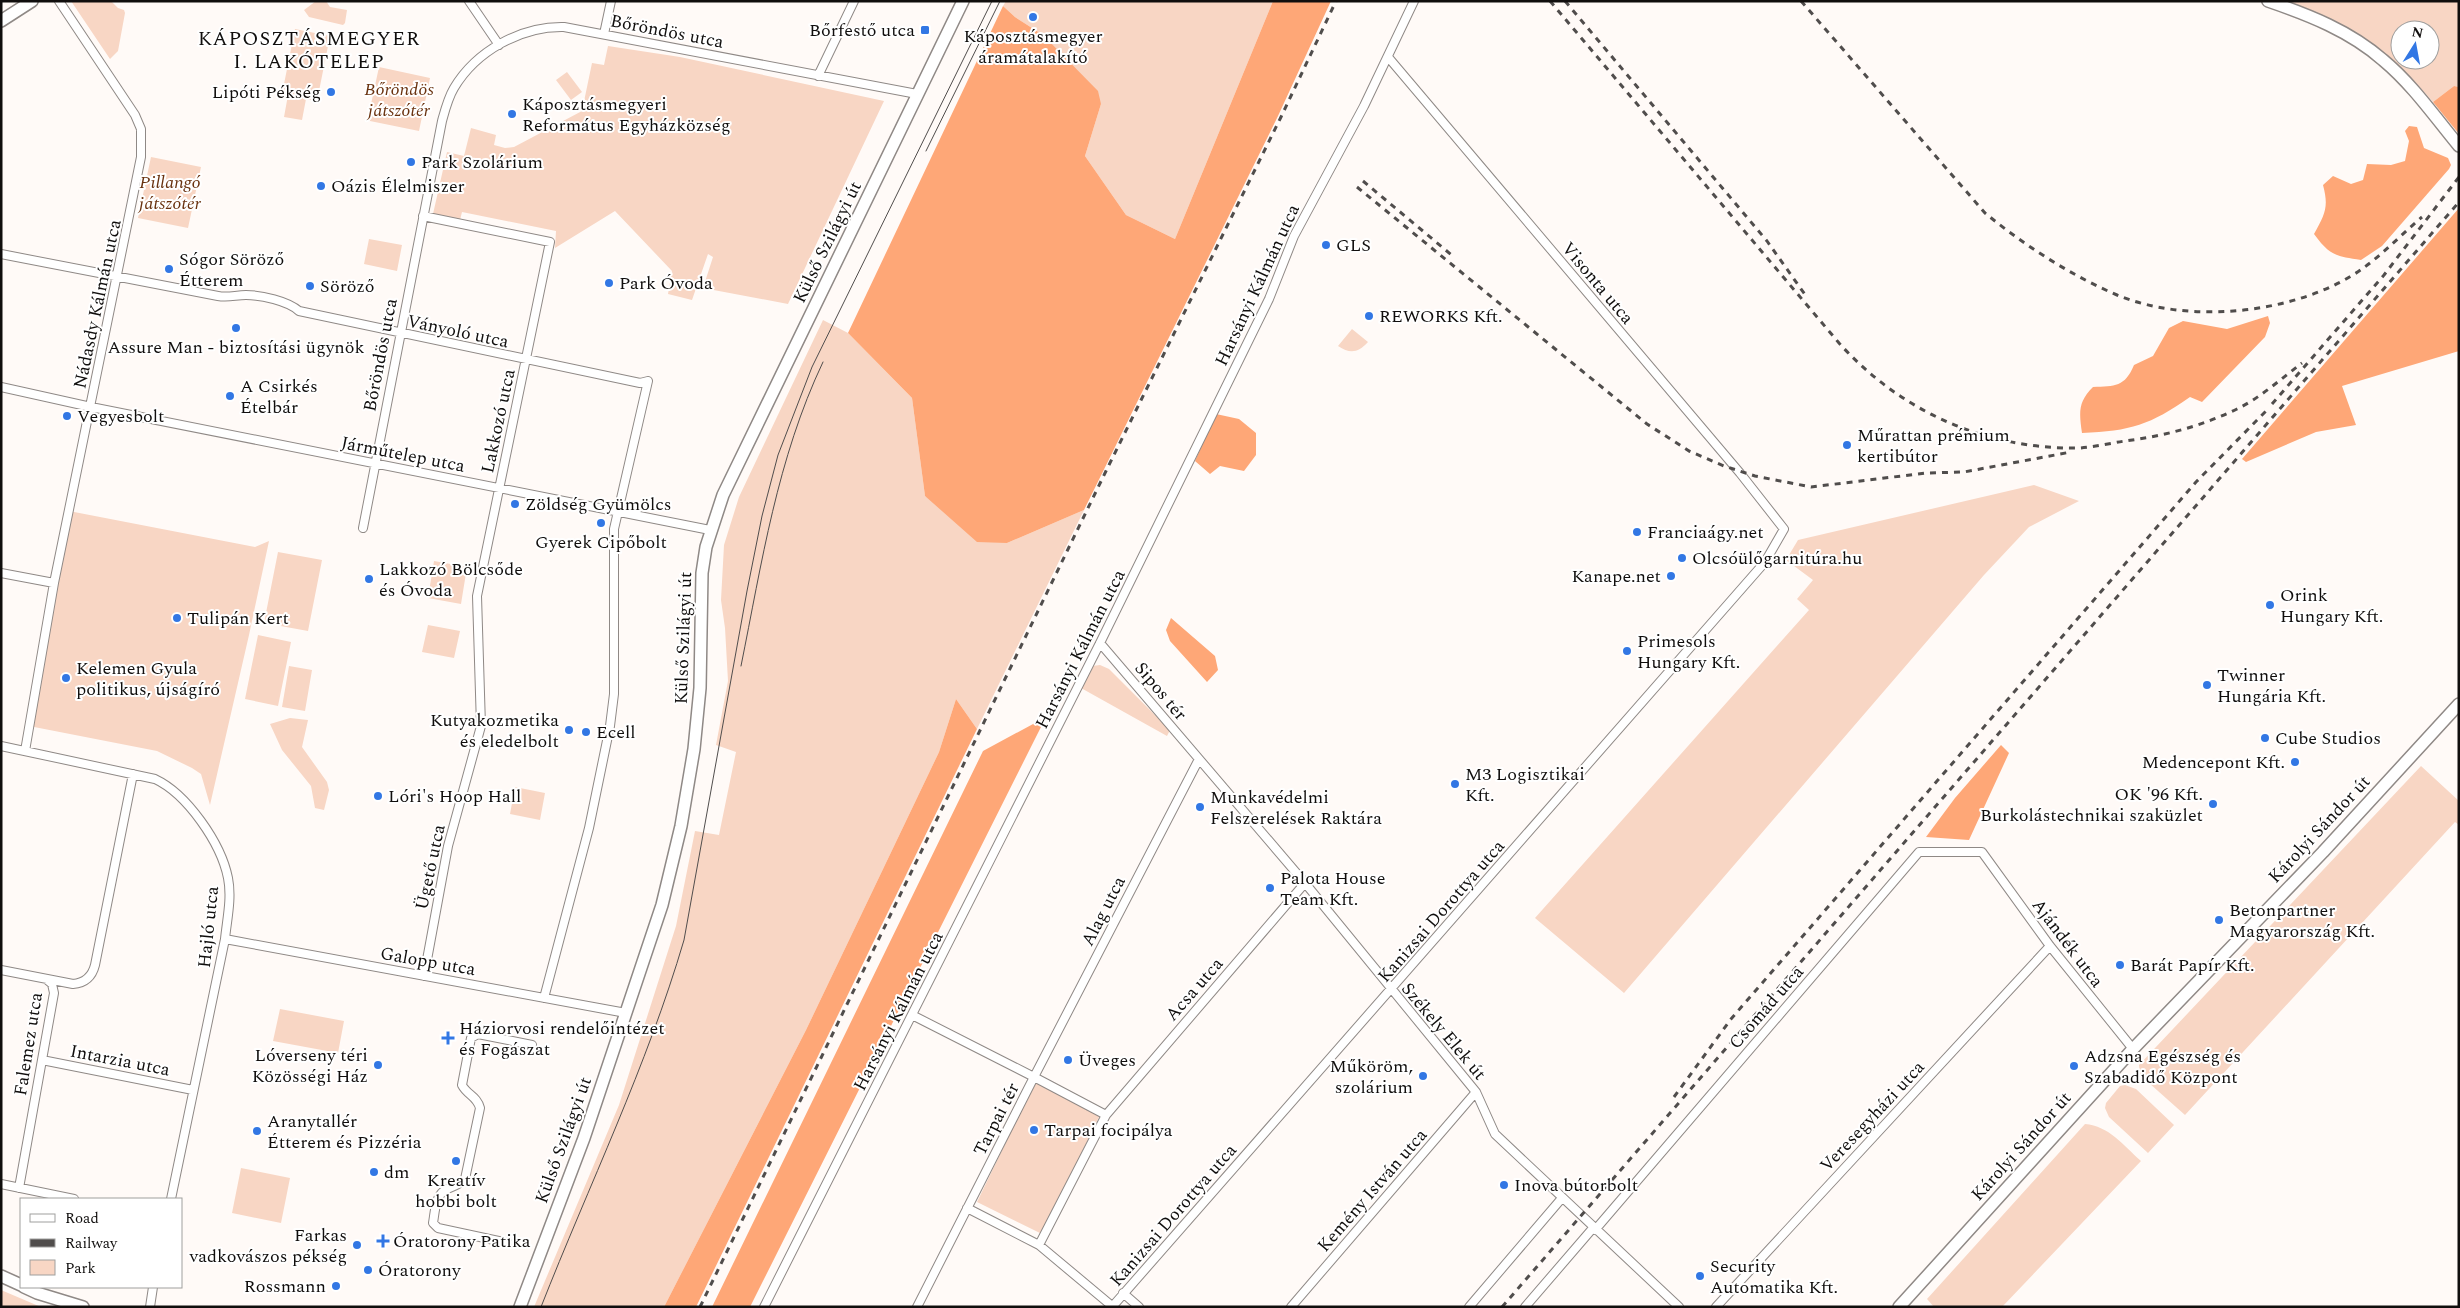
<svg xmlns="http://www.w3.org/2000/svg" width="2460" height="1308" font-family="Spectral,serif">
<rect width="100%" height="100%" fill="#fffaf7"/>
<path fill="#f8d6c4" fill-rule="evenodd" d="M71,1H111L118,8L124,10L125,13L118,51L110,59Z
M316,1H326L330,7L347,10L345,23L343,25L309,17L304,10Z
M1006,1H1273L1175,239L1126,215L1085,156L1101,104L1043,35L1015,17L1003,6Z
M2286,1H2459V87L2454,86L2433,102C2394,56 2342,21 2286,1ZM2400,30H2430V60H2400Z
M295,29L330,36L317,101L306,99L302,120L284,117L288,95L282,94Z
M608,46L680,57L884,101L788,304L703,288L713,257L708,254L692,300L668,294L672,271L615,211L555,248L556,231L462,212L460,220L433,214L447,152L464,156L471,128L496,135L494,145L505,148L514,147L582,111L592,63L604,65Z
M379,67L430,78L419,131L370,121L368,118Z
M567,72L582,92L571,100L556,80Z
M151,157L201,167L188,228L138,218Z
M369,239L402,245L397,271L364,264Z
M823,320L848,333L912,398L925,496L1007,543L1084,510L977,729L956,699L939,752L806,1030L664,1307H534L619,1105L676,926L695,831L719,835L736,752L716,745L728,681L725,628L721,600L724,545L739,497Z
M1352,329L1368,342C1358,353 1350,354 1338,346Z
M2034,485L2079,501L2029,527L1984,575L1624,993L1535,918L1809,610L1797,599L1813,580L1786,560L1798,540Z
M69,511L255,547L269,541L249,635L210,805L201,774L192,768L157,751L29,726Z
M278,552L322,560L308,631L264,623Z
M434,561L467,567L461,604L428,598Z
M428,625L460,631L454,658L422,652Z
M258,635L291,642L278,706L245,699Z
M1100,665L1109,669L1170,730L1167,736L1081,688L1092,666Z
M289,666L312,670L305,711L282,707Z
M290,718L308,720L302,747L327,782L329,790L324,810L315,808L311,786L282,750L270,724Z
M2421,766L2459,801V825L2455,822L2185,1115L2140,1075L2139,1065Z
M515,787L545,793L540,820L510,814Z
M280,1009L344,1021L338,1053L273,1041Z
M1035,1082L1100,1115L1042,1234L977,1202Z
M2125,1085L2136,1089L2174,1125L2148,1153L2109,1117L2105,1108L2106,1103L2120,1086Z
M2085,1124C2109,1126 2123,1145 2141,1161L2002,1307H1934L1927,1299Z
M241,1168L290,1178L281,1223L232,1213Z
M1,1290L41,1307H1Z"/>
<path fill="#fea777" d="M1273,1H1331L1278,116L1084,510L1007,543L977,542L925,496L912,398L848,333L1003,6L1015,17L1043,35L1098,91L1101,104L1085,156L1126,215L1175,239Z
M2454,86L2459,87V134L2433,102Z
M2409,126L2417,127L2424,148L2448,158L2451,165L2449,169L2382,246L2361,260C2336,256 2330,256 2314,234C2325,214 2329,207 2323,185L2333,176L2351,184L2363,180L2367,164L2391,165L2405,161L2409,141L2405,131Z
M2459,208V351L2342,386L2356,425L2316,432L2246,462L2242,459Z
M2268,316L2270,323L2265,337L2202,402L2190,397C2150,425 2131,431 2082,433C2079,412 2078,402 2093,387C2115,386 2125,387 2134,365L2153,356L2169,328L2183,321L2227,329Z
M1216,414L1239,419L1256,433V455L1244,471L1220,466L1210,474L1195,461Z
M1171,618L1215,656L1218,670L1207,682L1170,641L1166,630Z
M956,699L977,729L696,1307H664L806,1030L939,752Z
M1046,717L750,1307H712L983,751Z
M2001,745L2009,753L1969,840L1926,837L1955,798Z"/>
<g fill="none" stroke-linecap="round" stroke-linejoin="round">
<defs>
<path id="street" d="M469,1L499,45
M604,34L611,1
M818,76L854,1
M423,216L550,242L477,596L481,726L448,846L424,976
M1,254L218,296C228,298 236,295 246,295C261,295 288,301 299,311L640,383L648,381L614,529V694L610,726L589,828L544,998
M1,387L91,407L710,530
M363,528L442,121C445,110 448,98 454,88C476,51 521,26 564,27L917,94
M1,573L54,583
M1100,643L1305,883L1476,1092L1495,1134L1679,1307
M1,746L155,779C187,794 221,843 228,878C232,898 227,919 225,939L171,1199
M25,751L54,583L141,157V129L135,115L59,1
M225,939L626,1013
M1,970L73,984C85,983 92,977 95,965L133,774
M912,1015L1034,1077L1199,759
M42,1060L193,1090
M1106,1115L1305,883
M1,1184L74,1199
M19,1188L54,993L52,984L46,979
M1595,1230L1919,852H1982L2050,946L2133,1049
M508,1243L438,1228L433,1223C435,1212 435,1194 447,1189C454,1186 459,1185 465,1179L480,1108C477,1096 467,1095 462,1085L471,1038L478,1034L532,1045
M1039,1245L1112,1306
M1123,1293L1139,1307
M150,1307L153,1287
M764,1307L1100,643L1269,299L1294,236L1364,106L1414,1
M917,1307L1034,1077L1106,1115L1039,1245L967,1208
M1112,1307L1765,562L1784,529L1740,473L1388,57
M1291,1307L1476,1092
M1469,1307L1562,1198
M1525,1307L1593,1228
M1716,1307L2050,946"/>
<path id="secondary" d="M2268,1C2309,15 2350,31 2383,60C2412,84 2435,117 2459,146
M1,21L32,1
M1,1276L21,1285
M24,1287L37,1293L83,1307
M520,1307L584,1138L662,905L681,826L694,749L700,688L702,573L706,547L723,495L963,1
M1899,1307L2133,1049L2323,852L2459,704"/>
</defs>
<use href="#street" stroke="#8f8986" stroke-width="10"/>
<use href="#secondary" stroke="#8f8986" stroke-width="14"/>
<use href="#street" stroke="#fff" stroke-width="8"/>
<use href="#secondary" stroke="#fff" stroke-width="11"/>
<path stroke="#504d4c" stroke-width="1" d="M926,151L1000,1
M741,666C762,562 777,459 823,362
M541,1307C589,1185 647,1066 684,940L747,591L762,516L778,455L812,367L992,1"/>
<path stroke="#504d4c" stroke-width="3" stroke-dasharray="6 6" stroke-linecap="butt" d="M1550,1L1839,343C1901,412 1987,450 2080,448C2095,447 2111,443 2125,441C2164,436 2202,426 2237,409C2260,398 2282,378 2302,363
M1565,1L1767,241L1806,296
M1801,1L1985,213C2024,245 2070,275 2117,295C2189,325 2298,314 2362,269C2383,254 2402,234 2422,217
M1363,181L1454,257
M1357,187L1647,424L1689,451L1724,466L1755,476L1811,487L1926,473L1964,472L2071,452
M2272,404L2384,275L2459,177
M1674,1097L1731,1019L2196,482L2268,409
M700,1307L1106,471L1281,117L1336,1
M1502,1307L2459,202"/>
</g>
<g fill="#3277e4" stroke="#fff" stroke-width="2">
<circle cx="1033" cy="17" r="5"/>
<rect x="920" y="25" width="10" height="10" rx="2.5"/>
<circle cx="331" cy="92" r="5"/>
<circle cx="512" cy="114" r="5"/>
<circle cx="411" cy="162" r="5"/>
<circle cx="321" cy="186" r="5"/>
<circle cx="1326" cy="245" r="5"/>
<circle cx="169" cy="269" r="5"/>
<circle cx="609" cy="283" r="5"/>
<circle cx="310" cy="286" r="5"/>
<circle cx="1369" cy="316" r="5"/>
<circle cx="236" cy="328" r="5"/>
<circle cx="230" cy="396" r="5"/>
<circle cx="67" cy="416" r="5"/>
<circle cx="1847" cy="445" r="5"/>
<circle cx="515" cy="504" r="5"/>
<circle cx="601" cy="523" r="5"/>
<circle cx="1637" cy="532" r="5"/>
<circle cx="1682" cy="558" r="5"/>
<circle cx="1671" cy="576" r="5"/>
<circle cx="369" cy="579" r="5"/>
<circle cx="2270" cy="605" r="5"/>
<circle cx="177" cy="618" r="5"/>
<circle cx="1627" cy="651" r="5"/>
<circle cx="66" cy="678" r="5"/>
<circle cx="2207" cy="685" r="5"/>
<circle cx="569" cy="730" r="5"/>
<circle cx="586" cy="732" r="5"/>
<circle cx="2265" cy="738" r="5"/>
<circle cx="2295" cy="762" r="5"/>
<circle cx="1455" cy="784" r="5"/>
<circle cx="378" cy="796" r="5"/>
<circle cx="2213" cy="804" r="5"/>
<circle cx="1200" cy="807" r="5"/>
<circle cx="1270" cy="888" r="5"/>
<circle cx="2219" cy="920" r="5"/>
<circle cx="2120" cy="965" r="5"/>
<path d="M445.5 1030.5h5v5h5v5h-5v5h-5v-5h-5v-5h5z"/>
<circle cx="1068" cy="1060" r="5"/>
<circle cx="378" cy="1065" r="5"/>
<circle cx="2074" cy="1066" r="5"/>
<circle cx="1423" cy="1076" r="5"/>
<circle cx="1034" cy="1130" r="5"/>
<circle cx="257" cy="1131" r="5"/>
<circle cx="456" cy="1161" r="5"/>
<circle cx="374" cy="1172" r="5"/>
<circle cx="1504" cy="1185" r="5"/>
<path d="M380.5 1233.5h5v5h5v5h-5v5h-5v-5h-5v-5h5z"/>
<circle cx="357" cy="1245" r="5"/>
<circle cx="368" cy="1270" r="5"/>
<circle cx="1700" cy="1276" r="5"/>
<circle cx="336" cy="1286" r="5"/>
</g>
<g text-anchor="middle" stroke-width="4" stroke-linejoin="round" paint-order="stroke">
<g font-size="18" fill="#100e0d" stroke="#fff" text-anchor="start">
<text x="915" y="36" text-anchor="end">Bőrfestő utca</text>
<text x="1033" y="42" text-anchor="middle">Káposztásmegyer<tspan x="1033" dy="21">áramátalakító</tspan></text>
<text x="321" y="98" text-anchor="end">Lipóti Pékség</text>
<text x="522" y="110">Káposztásmegyeri<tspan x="522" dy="21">Református Egyházközség</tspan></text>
<text x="421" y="168">Park Szolárium</text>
<text x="331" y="192">Oázis Élelmiszer</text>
<text x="1336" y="251">GLS</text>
<text x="179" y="265">Sógor Söröző<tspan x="179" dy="21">Étterem</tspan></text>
<text x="619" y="289">Park Óvoda</text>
<text x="320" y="292">Söröző</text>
<text x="1379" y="322">REWORKS Kft.</text>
<text x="236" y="353" text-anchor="middle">Assure Man - biztosítási ügynök</text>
<text x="240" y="392">A Csirkés<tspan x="240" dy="21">Ételbár</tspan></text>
<text x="77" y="422">Vegyesbolt</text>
<text x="1857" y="441">Műrattan prémium<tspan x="1857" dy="21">kertibútor</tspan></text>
<text x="525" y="510">Zöldség Gyümölcs</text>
<text x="1647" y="538">Franciaágy.net</text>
<text x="601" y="548" text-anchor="middle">Gyerek Cipőbolt</text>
<text x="1692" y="564">Olcsóülőgarnitúra.hu</text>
<text x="379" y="575">Lakkozó Bölcsőde<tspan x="379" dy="21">és Óvoda</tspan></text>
<text x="1661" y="582" text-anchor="end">Kanape.net</text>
<text x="2280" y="601">Orink<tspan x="2280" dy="21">Hungary Kft.</tspan></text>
<text x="187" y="624">Tulipán Kert</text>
<text x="1637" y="647">Primesols<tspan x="1637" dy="21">Hungary Kft.</tspan></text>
<text x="76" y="674">Kelemen Gyula<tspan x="76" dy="21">politikus, újságíró</tspan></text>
<text x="2217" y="681">Twinner<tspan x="2217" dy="21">Hungária Kft.</tspan></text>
<text x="559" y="726" text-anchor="end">Kutyakozmetika<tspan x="559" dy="21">és eledelbolt</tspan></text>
<text x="596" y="738">Ecell</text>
<text x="2275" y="744">Cube Studios</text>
<text x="2285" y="768" text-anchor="end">Medencepont Kft.</text>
<text x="1465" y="780">M3 Logisztikai<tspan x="1465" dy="21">Kft.</tspan></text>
<text x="2203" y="800" text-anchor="end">OK '96 Kft.<tspan x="2203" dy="21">Burkolástechnikai szaküzlet</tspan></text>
<text x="388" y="802">Lóri's Hoop Hall</text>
<text x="1210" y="803">Munkavédelmi<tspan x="1210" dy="21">Felszerelések Raktára</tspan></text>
<text x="1280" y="884">Palota House<tspan x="1280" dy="21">Team Kft.</tspan></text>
<text x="2229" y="916">Betonpartner<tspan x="2229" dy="21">Magyarország Kft.</tspan></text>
<text x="2130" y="971">Barát Papír Kft.</text>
<text x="459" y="1034">Háziorvosi rendelőintézet<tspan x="459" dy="21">és Fogászat</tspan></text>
<text x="368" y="1061" text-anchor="end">Lóverseny téri<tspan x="368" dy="21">Közösségi Ház</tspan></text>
<text x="2084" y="1062">Adzsna Egészség és<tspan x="2084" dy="21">Szabadidő Központ</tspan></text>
<text x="1078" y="1066">Üveges</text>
<text x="1413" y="1072" text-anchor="end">Műköröm,<tspan x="1413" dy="21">szolárium</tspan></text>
<text x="267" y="1127">Aranytallér<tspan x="267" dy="21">Étterem és Pizzéria</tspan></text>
<text x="1044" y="1136">Tarpai focipálya</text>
<text x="384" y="1178">dm</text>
<text x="456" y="1186" text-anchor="middle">Kreatív<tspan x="456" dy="21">hobbi bolt</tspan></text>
<text x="1514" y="1191">Inova bútorbolt</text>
<text x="347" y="1241" text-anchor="end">Farkas<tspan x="347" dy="21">vadkovászos pékség</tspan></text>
<text x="393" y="1247">Óratorony Patika</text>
<text x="1710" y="1272">Security<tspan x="1710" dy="21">Automatika Kft.</tspan></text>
<text x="378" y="1276">Óratorony</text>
<text x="326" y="1292" text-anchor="end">Rossmann</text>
</g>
<g font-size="18" fill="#100e0d" stroke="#fff">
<text transform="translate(667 31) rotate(11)" y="6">Bőröndös utca</text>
<text transform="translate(827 242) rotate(-64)" y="6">Külső Szilágyi út</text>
<text transform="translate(1598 283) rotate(50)" y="6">Visonta utca</text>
<text transform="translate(1257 285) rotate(-65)" y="6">Harsányi Kálmán utca</text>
<text transform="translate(97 304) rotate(-78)" y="6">Nádasdy Kálmán utca</text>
<text transform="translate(458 331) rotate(12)" y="6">Ványoló utca</text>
<text transform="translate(380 355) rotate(-79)" y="6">Bőröndös utca</text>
<text transform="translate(498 421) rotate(-78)" y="6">Lakkozó utca</text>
<text transform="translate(403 454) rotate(11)" y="6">Járműtelep utca</text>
<text transform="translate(683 638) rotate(-88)" y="6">Külső Szilágyi út</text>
<text transform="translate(1080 649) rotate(-63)" y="6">Harsányi Kálmán utca</text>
<text transform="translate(1161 691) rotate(50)" y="6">Sipos tér</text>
<text transform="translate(2319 829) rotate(-47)" y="6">Károlyi Sándor út</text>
<text transform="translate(430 867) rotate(-78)" y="6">Ügető utca</text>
<text transform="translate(1103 911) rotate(-63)" y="6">Alag utca</text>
<text transform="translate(1441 911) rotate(-49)" y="6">Kanizsai Dorottya utca</text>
<text transform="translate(208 927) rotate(-84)" y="6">Hajló utca</text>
<text transform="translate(2068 943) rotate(53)" y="6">Ajándék utca</text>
<text transform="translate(428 961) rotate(10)" y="6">Galopp utca</text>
<text transform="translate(1194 989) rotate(-49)" y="6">Acsa utca</text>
<text transform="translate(1766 1007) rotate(-49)" y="6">Csomád utca</text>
<text transform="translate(898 1011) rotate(-63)" y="6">Harsányi Kálmán utca</text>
<text transform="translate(1444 1031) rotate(50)" y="6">Székely Elek út</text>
<text transform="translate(28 1044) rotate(-81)" y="6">Falemez utca</text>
<text transform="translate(120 1060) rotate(11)" y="6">Intarzia utca</text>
<text transform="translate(1872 1116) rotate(-47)" y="6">Veresegyházi utca</text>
<text transform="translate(996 1119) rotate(-63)" y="6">Tarpai tér</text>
<text transform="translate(563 1140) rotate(-70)" y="6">Külső Szilágyi út</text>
<text transform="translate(2021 1146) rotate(-48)" y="6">Károlyi Sándor út</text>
<text transform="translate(1372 1190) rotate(-49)" y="6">Kemény István utca</text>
<text transform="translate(1173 1215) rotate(-49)" y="6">Kanizsai Dorottya utca</text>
</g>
<g font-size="18" font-style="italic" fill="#69320f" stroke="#fff">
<text x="399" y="95">Bőröndös<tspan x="399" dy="21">játszótér</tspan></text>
<text x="170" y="188">Pillangó<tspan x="170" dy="21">játszótér</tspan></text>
</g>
<g font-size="20" letter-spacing="1" fill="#100e0d" stroke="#fff">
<text x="309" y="45">KÁPOSZTÁSMEGYER<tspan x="309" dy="23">I. LAKÓTELEP</tspan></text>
</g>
</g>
<rect width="2460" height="1308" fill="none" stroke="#100e0d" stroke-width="5"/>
<rect x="20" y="1198" width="162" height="90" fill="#ffffff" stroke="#9f9f9e"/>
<rect x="30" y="1214" width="25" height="8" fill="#ffffff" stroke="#9f9f9e"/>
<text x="65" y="1223" font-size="15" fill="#100e0d">Road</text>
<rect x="30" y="1239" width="25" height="8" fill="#504d4c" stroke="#9f9f9e"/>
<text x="65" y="1248" font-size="15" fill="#100e0d">Railway</text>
<rect x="30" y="1260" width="25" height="15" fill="#f8d6c4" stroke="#9f9f9e"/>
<text x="65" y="1273" font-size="15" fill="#100e0d">Park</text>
<g transform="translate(2415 45) rotate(11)"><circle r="24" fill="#ffffff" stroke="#9f9f9e"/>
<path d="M0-4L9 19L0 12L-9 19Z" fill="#3277e4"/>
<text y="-8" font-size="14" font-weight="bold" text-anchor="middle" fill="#100e0d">N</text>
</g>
</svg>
